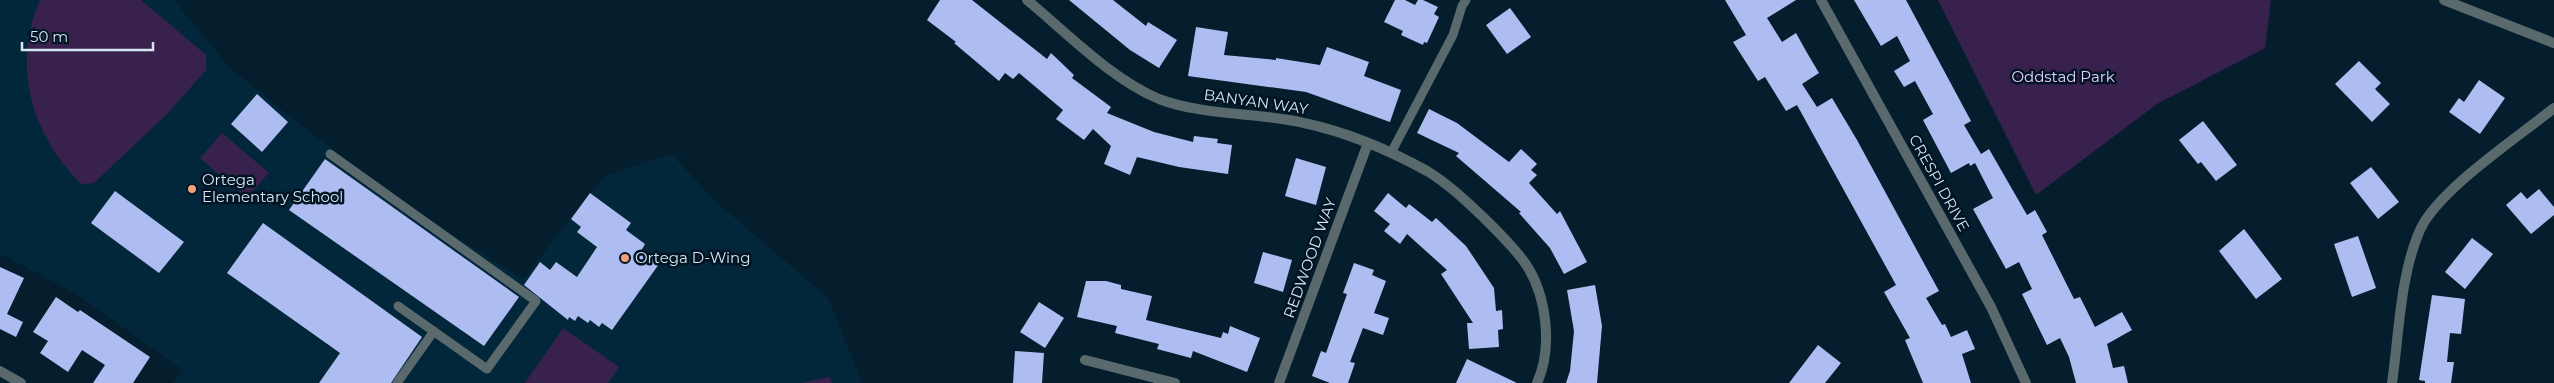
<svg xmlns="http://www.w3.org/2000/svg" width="2554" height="383" font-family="Montserrat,sans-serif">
<rect width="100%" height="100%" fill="#041e2d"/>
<path fill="#03273a" d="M0,0H174L229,67L278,107L401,202L523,279L604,176L671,154L722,207L828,298L862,383H173L183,370L73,292L0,254Z"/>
<path fill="#38224d" d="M40,0H141L206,55V70L168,113L94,183L81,184C32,135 11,66 40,0Z
M1938,0H2271L2265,48L2157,104L2036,195Z
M222,133L269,173L246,198L200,158Z
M563,328L619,367L608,383H525Z
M829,377L832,383H801Z"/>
<path fill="#adbdf2" d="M940,0H972L1047,59L1051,53L1074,75L1072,78L1111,107L1107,113L1154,132L1193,142L1194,136L1218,139L1217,143L1232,145L1228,174L1179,167L1137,157L1130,175L1104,164L1111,146L1093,129L1084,140L1056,119L1063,110L1019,73L1013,79L1005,73L999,81L954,43L956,42L927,20Z
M1069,0H1113L1146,26L1148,22L1177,40L1159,68L1130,50Z
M1395,0H1405L1415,5L1418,0H1423L1438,7L1434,14L1439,17L1427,43L1424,42L1423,45L1401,35L1403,31L1384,22Z
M1725,0H1796L1767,18L1782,42L1796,33L1806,51L1819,73L1802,84L1817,107L1832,98L1857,140L1939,291L1926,298L1942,325L1945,324L1951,337L1967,330L1975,349L1962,354L1971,383H1923L1905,340L1910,338L1884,292L1896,285L1797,105L1786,111L1765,77L1758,81L1733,42L1746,35Z
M1854,0H1906L1971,121L1964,125L1981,154L1989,149L2027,215L2035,210L2047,232L2042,235L2074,299L2080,297L2095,327L2122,312L2132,330L2107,344L2113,368L2124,366L2128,383H2076L2069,357L2060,338L2047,345L2022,294L2032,289L2019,262L2006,269L1973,209L1993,198L1975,163L1970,166L1969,163L1951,173L1923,120L1933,114L1915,81L1904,87L1894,71L1910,61L1897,36L1881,46Z
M1510,8L1531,37L1507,54L1486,25Z
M1196,27L1228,32L1224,55L1276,60V58L1320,65L1327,47L1369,62L1364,76L1401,90L1390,122L1306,92L1188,76Z
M2359,61L2381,83L2375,89L2390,104L2372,122L2335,84Z
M2479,80L2505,98L2480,134L2449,112L2459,98L2464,102Z
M257,94L288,122L262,152L231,124Z
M1429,109L1457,123L1509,162L1521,149L1537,164L1531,170L1537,175L1529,183L1557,214L1560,211L1587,262L1564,274L1550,248L1519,213L1521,212L1456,156L1459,153L1417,133Z
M2203,121L2237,165L2216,181L2201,162L2198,164L2179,140Z
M1296,158L1326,167L1316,205L1285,196Z
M325,159L519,297L484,346L289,210Z
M2371,167L2399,202L2378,219L2350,183Z
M2539,189L2554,207V215L2531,234L2506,205L2521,192L2527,199Z
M115,191L184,242L159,273L91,223Z
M590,193L631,223L626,230L645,244L641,251L659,264L612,330L602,323L599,327L590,320L588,323L578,316L575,321L569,317L568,320L524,285L540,262L550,270L556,262L577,277L597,247L577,232L581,227L571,219Z
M1388,193L1406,208L1409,204L1432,222L1436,218L1466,246L1494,288L1496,311L1502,310L1503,329L1498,330L1499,347L1469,349L1467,323H1473L1441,274L1447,270L1407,234L1400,244L1384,231L1390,224L1374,211Z
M263,223L422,337L391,383H319L340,353L227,273Z
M2244,229L2282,279L2256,299L2219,251Z
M2358,236L2376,288L2352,297L2334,244Z
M2472,238L2493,254L2465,289L2445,272Z
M1263,252L1292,260L1283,292L1254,283Z
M1354,263L1374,270L1372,275L1386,281L1374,313L1389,318L1383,335L1363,328L1350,362L1355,363L1348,383H1330L1312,376L1321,351L1326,353L1347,294L1343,293Z
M0,267L24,278L7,314L23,322L16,337L0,329Z
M1086,281H1106L1121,285V289L1152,296L1146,320L1221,338L1223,332L1228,334L1230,326L1260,338L1247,372L1193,351L1191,358L1157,349L1159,344L1115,333L1117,326L1077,317Z
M1595,285L1602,326L1597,383H1566L1570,371L1574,331L1567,290Z
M2432,295L2465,299L2461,334L2450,333L2447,362H2454L2451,383H2425V381L2419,380Z
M56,297L78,312L80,310L150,357L133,383H93L105,365L82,350L68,372L40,353L48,341L33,332Z
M1039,302L1064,318L1045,348L1020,332Z
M1818,345L1841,363L1825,383H1789Z
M1015,351L1044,353L1042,383H1013Z
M1467,359L1517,383H1456Z"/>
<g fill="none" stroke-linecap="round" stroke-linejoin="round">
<path stroke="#5a6a6c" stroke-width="9" d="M1391,153L1453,35L1462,6L1466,0
M330,154L536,301L487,369L398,306
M397,383L434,331"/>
<path stroke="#5a6a6c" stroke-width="10" d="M1027,0C1067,33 1111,79 1159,99C1203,116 1258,112 1304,123C1346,132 1389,150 1427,171C1447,183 1465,200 1482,216C1497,231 1513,246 1525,263C1547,295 1553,348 1537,383
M2444,0L2554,43
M1085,360L1175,383
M1279,383L1368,143
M2392,383C2399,335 2400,275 2420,230C2438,190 2518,137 2554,108"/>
<path stroke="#5a6a6c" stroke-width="10" d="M1821,0L1991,307L2026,383
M0,371L21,383"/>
</g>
<g fill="#f1a17b" stroke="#001423" stroke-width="2">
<circle cx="192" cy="189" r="5"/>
<circle cx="625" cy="258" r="5"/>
</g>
<g text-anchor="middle" stroke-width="5" stroke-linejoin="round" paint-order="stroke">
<g font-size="15" fill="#e5d0fe" stroke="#001423">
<text x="2063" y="82">Oddstad Park</text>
</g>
<g font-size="15" fill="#d6e5f0" stroke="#001423">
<text transform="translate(1256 102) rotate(8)" y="5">BANYAN WAY</text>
<text transform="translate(1939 183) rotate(61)" y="5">CRESPI DRIVE</text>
<text transform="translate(1310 258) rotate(-70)" y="5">REDWOOD WAY</text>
</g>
<g font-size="15" fill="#d6e5f0" stroke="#001423" text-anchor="start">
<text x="202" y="185">Ortega<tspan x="202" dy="17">Elementary School</tspan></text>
<text x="635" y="263">Ortega D-Wing</text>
</g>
</g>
<path d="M22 42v8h131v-8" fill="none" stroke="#d6e5f0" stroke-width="2.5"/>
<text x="30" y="42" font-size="15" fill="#d6e5f0" stroke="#001423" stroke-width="4" paint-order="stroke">50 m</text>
</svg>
